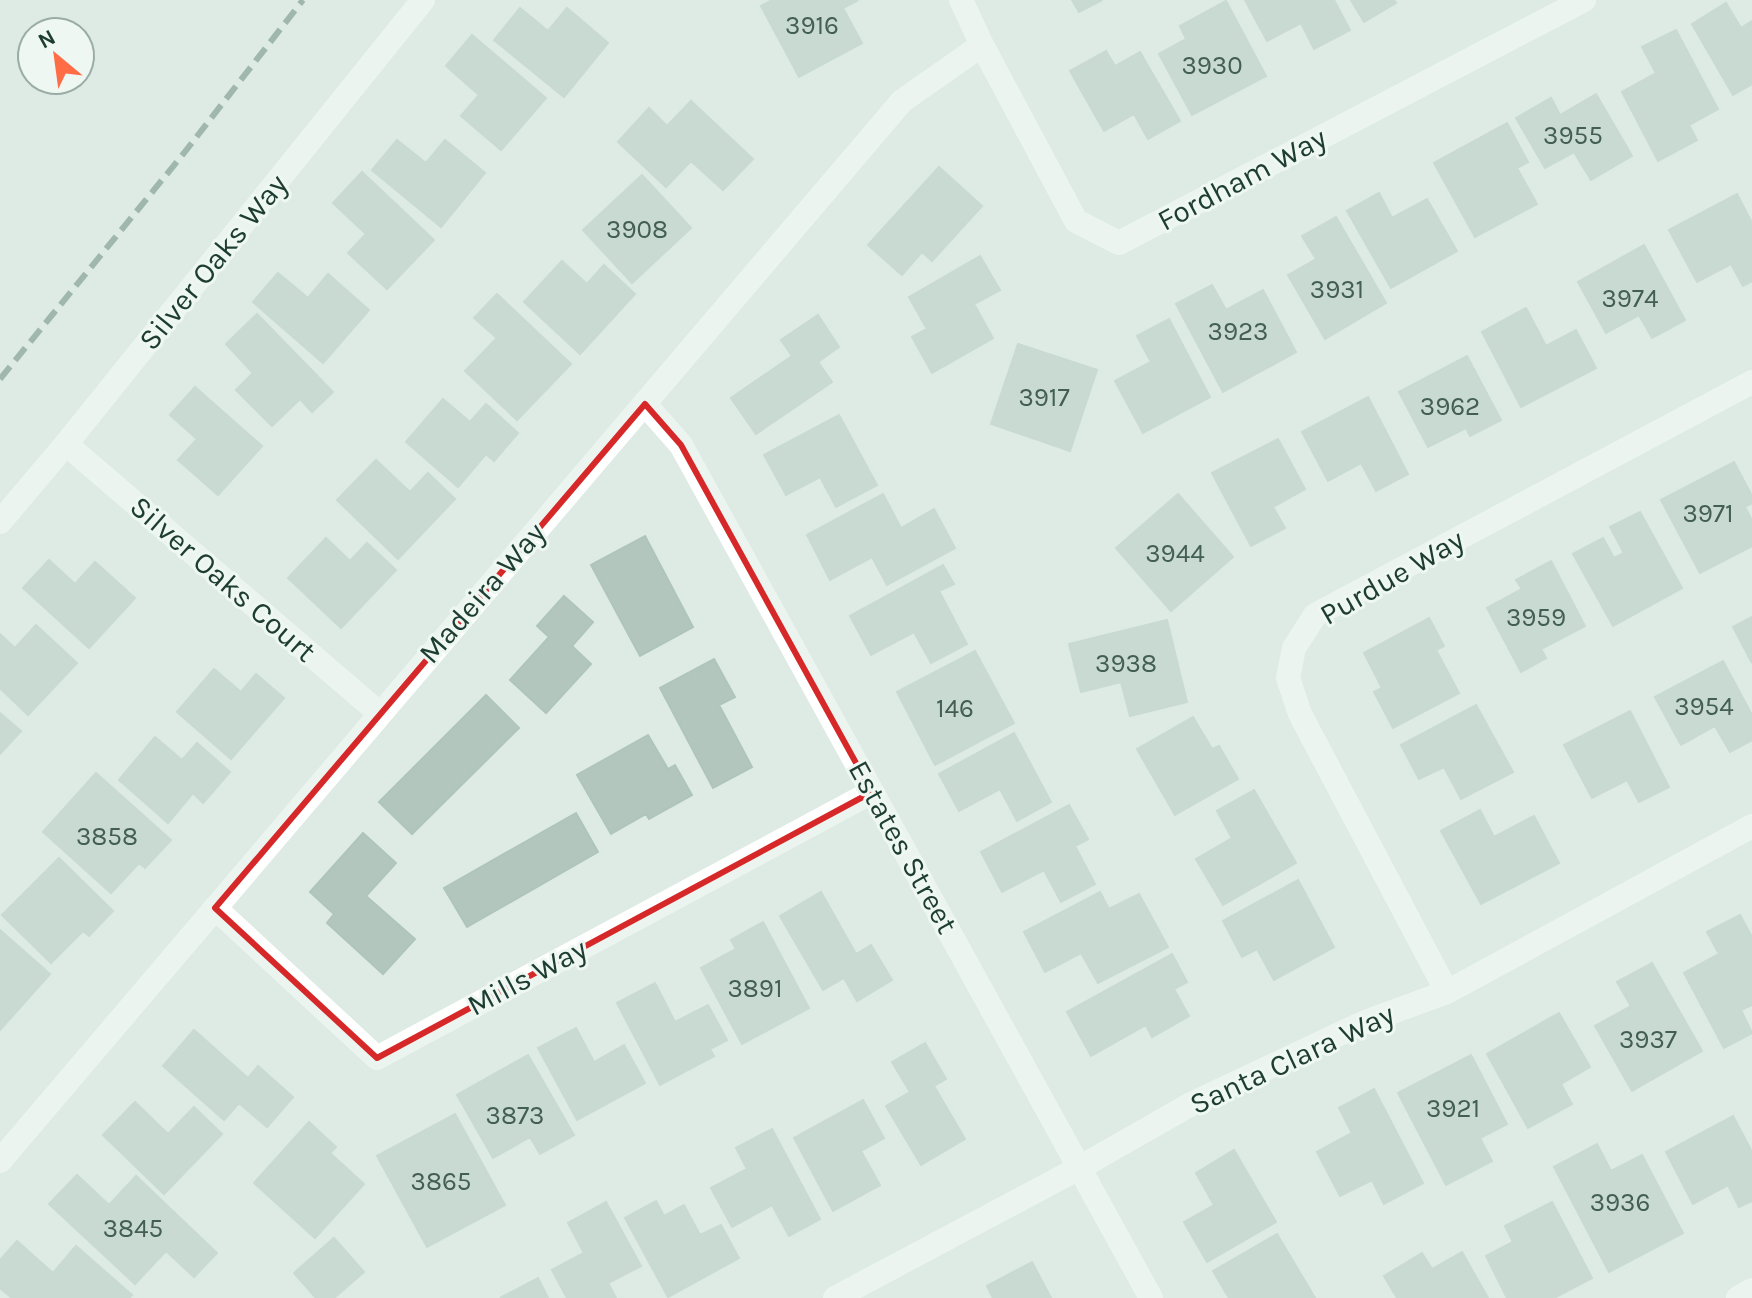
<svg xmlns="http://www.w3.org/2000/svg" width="1752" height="1298" font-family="Karla,sans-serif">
<rect width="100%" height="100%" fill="#ddebe4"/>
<path fill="#b2c6bd" stroke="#afc5bb" stroke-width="2" d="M772,0H858L843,8L862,43L799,77L761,6Z
M1072,0H1102L1079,12Z
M1245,0H1334L1350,30L1314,49L1301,23L1267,41Z
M1351,0H1394L1396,3L1364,22Z
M1226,1L1266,76L1192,115L1159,54L1186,39L1180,26Z
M1726,3L1741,28L1752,21V84L1733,95L1692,24Z
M520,8L548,31L567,8L608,43L564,97L494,40Z
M1676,30L1718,109L1689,125L1697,140L1658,161L1622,92L1656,73L1642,47Z
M472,35L546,98L501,150L461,116L479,95L446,66Z
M1106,51L1115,66L1140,52L1180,121L1148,139L1134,114L1104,131L1070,71Z
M1596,94L1632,156L1591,180L1574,152L1545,168L1516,118L1551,98L1560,115Z
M691,101L753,159L723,190L691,161L666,187L618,142L649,108L667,126Z
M1507,123L1528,162L1517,168L1537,204L1475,237L1434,163Z
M397,140L426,163L445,140L485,173L441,227L372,170Z
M939,167L982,206L932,261L922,252L902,275L868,245Z
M362,172L434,240L387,289L348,253L366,234L333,203Z
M642,175L691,228L632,283L583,230Z
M1379,193L1392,218L1427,199L1457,251L1391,288L1347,211Z
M1737,194L1752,223V281L1743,286L1731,264L1697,282L1669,230Z
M1336,217L1386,303L1325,339L1288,275L1316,259L1302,236Z
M1644,245L1685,320L1652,338L1639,315L1606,333L1578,282Z
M980,256L1000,290L974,304L993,338L932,373L912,337L927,329L909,297Z
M562,261L587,284L604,265L635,294L580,354L524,302Z
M278,273L308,298L328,274L369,310L323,363L253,302Z
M1212,285L1226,310L1263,290L1296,352L1223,392L1176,304Z
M497,294L571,364L517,420L465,371L497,338L474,318Z
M1526,308L1546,346L1576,330L1596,368L1521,407L1482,332Z
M257,314L333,392L312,412L300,399L272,426L236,390L253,373L226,344Z
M818,315L839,347L818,362L832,382L756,434L731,398L792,356L781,340Z
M1169,319L1210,397L1143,433L1115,381L1151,362L1137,336Z
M1018,344L1097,370L1070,451L991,424Z
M1467,356L1501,420L1470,436L1466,428L1428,447L1399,392Z
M195,387L262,446L218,495L178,460L197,439L170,415Z
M1368,397L1408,474L1376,491L1361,463L1328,481L1302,432Z
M443,399L470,422L486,404L518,433L494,461L486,454L458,487L406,442Z
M839,415L877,485L836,507L820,477L786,495L764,455Z
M1278,439L1305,489L1273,507L1285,528L1251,546L1212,473Z
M376,460L410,492L428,473L455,499L398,559L337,500Z
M1734,462L1752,496V503L1745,507L1752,520V546L1700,573L1661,500Z
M883,494L901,528L934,509L955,548L887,585L872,557L830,580L807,535Z
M1178,494L1233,557L1171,611L1116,548Z
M1640,512L1682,588L1613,626L1573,554L1603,538L1614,558L1624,553L1610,527Z
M645,536L693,627L640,656L591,565Z
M326,538L350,561L367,543L396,570L341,628L288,578Z
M49,560L75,584L95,562L135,598L89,648L23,588Z
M1551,561L1585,626L1541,649L1546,658L1521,672L1487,608L1522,589L1516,580Z
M943,565L954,584L939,591L967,644L931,663L914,632L871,655L850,616Z
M564,596L593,622L572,646L591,664L546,713L510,680L549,637L537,626Z
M1752,617V663L1733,627Z
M1429,618L1444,646L1436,650L1459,693L1393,728L1374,692L1382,688L1364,653Z
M1167,620L1187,702L1130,716L1121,682L1081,692L1069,644Z
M36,625L77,663L28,715L0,688V634L15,648Z
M975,651L1014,723L935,765L897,692Z
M714,659L735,697L719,705L752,767L713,788L660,688Z
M1723,661L1752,715V740L1730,752L1715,726L1681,745L1655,697Z
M214,669L241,692L256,674L284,698L231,759L177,712Z
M486,695L519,728L412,834L379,802Z
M1476,705L1513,772L1461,799L1444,767L1419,779L1401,745Z
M1630,711L1669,787L1639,802L1627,780L1592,798L1564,745Z
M0,713L21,731L0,754Z
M1193,717L1212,749L1219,746L1238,779L1175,815L1137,749Z
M1014,733L1051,802L1017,821L1000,789L959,811L939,774Z
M648,735L668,769L675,765L692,795L649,819L646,814L611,834L577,775Z
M155,737L182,760L197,743L230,772L203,803L193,793L168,823L119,780Z
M96,773L171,840L145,868L139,863L111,893L43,832Z
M1254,790L1296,863L1223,905L1196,859L1232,838L1217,811Z
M1069,805L1088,839L1075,846L1095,884L1061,902L1044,870L1002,892L981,852Z
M1480,810L1494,837L1534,816L1559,863L1481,904L1441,831Z
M576,813L598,852L467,927L444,888Z
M363,833L396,863L366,896L415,939L383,974L327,923L334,914L310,892Z
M59,858L113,911L89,936L83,931L51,963L2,915Z
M1298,880L1334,947L1274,980L1257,949L1242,957L1223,921Z
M821,892L856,954L871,945L892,980L857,1001L844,978L823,990L780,916Z
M1100,892L1109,909L1139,894L1168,947L1098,983L1081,953L1045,972L1024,932Z
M1740,915L1752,937V1005L1741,1010L1752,1033L1724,1048L1684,973L1719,954L1707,932Z
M763,922L809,1008L742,1044L701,968L736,949L731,940Z
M0,930L50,974L0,1030Z
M1172,954L1187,982L1174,989L1189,1016L1152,1037L1146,1025L1091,1056L1067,1012Z
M1652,963L1702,1051L1632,1091L1595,1026L1631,1006L1617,982Z
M655,983L675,1022L708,1005L727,1040L710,1049L714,1056L660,1085L617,1003Z
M1559,1013L1590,1067L1561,1084L1572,1104L1528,1128L1487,1054Z
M576,1028L594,1062L624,1045L645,1083L577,1120L538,1048Z
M194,1030L248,1078L258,1066L293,1097L267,1127L239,1103L224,1120L163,1066Z
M925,1043L946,1079L934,1086L965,1139L921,1165L886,1106L910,1092L892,1062Z
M528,1055L574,1135L540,1154L530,1137L493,1158L457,1095Z
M1471,1055L1507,1124L1480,1138L1492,1161L1446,1185L1398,1093Z
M1374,1089L1423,1183L1384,1204L1372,1180L1340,1196L1317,1152L1352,1133L1339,1108Z
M863,1100L884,1138L861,1151L880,1185L833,1211L794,1138Z
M135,1102L168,1134L194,1107L222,1134L164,1194L103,1135Z
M455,1114L505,1205L427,1247L377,1156Z
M1733,1116L1752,1152V1201L1739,1207L1728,1185L1693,1204L1666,1152Z
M309,1122L336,1147L330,1153L364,1184L315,1238L254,1183Z
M772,1129L820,1219L789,1236L772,1205L732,1227L711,1188L747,1169L736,1148Z
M1597,1144L1611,1171L1642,1155L1683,1233L1609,1272L1554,1167Z
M1234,1150L1276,1222L1207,1262L1184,1222L1214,1205L1196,1173Z
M77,1175L109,1205L136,1176L217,1253L194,1277L166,1251L135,1284L49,1204Z
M656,1201L664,1216L684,1205L700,1235L721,1225L739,1258L668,1297L625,1218Z
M606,1202L641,1266L608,1283L616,1298H567L552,1270L584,1253L568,1223Z
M1552,1202L1592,1278L1554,1298H1507L1486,1256L1513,1242L1505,1226Z
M1277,1234L1315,1298H1229L1213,1271Z
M334,1238L364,1272L334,1298H316L294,1273Z
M17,1241L53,1273L76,1246L132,1295L129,1298H12L0,1288V1260Z
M1462,1252L1488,1298H1397L1384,1276L1422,1253L1432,1269Z
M1032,1262L1051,1298H993L987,1286Z
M538,1278L548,1298H500Z"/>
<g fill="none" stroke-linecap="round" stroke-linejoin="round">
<path stroke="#fff" stroke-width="24" d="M961,0L982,45L1076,221L1119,243L1584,0
M645,404L681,445L1151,1298
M66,444L379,713
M0,522L66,444L423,0
M215,908L377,1058L872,792
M1447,992L1300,714L1288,678L1294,648L1315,615L1752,382
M0,1161L902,101L982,45
M835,1298L1079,1168L1193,1103L1365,1022L1447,992L1752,826
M1738,1298L1752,1290"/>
<path stroke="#57786e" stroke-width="6" stroke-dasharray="16 8" stroke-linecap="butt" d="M0,379L184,153L303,0"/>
</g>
<path d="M0 0H1752V1298H0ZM645,404L681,445L872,792L377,1058L215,908Z" fill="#ddebe4" fill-opacity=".55" fill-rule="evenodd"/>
<path fill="none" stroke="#d62828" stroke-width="6" stroke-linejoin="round" d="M645,404L681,445L872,792L377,1058L215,908Z"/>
<g text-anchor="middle" stroke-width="6" stroke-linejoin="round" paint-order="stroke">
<g font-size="26" fill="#425e55">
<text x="812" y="34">3916</text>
<text x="1212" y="74">3930</text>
<text x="1573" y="144">3955</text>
<text x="637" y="238">3908</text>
<text x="1337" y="298">3931</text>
<text x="1630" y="307">3974</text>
<text x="1238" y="340">3923</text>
<text x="1044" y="406">3917</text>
<text x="1450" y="415">3962</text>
<text x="1708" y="522">3971</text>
<text x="1175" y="562">3944</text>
<text x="1536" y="626">3959</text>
<text x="1126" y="672">3938</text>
<text x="1704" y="715">3954</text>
<text x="955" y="717">146</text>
<text x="107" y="845">3858</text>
<text x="755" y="997">3891</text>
<text x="1648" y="1048">3937</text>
<text x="1453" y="1117">3921</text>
<text x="515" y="1124">3873</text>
<text x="441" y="1190">3865</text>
<text x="1620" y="1211">3936</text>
<text x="133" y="1237">3845</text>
</g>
<g font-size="30" fill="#1d3c32" stroke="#eef7f2">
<text transform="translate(1242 179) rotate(-28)" y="10">Fordham Way</text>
<text transform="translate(213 262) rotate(-51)" y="10">Silver Oaks Way</text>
<text transform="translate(1392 577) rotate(-30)" y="10">Purdue Way</text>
<text transform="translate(223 579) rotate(41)" y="10">Silver Oaks Court</text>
<text transform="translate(482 593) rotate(-49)" y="10">Madeira Way</text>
<text transform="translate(903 847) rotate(61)" y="10">Estates Street</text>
<text transform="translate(527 977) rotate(-28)" y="10">Mills Way</text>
<text transform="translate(1292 1059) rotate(-25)" y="10">Santa Clara Way</text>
</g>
</g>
<g transform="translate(56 56) rotate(331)"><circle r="38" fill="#eef7f2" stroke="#9aaca5" stroke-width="2"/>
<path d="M0-6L14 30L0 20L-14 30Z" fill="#ff6d47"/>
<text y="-12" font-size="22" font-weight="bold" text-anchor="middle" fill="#1d3c32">N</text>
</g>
</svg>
